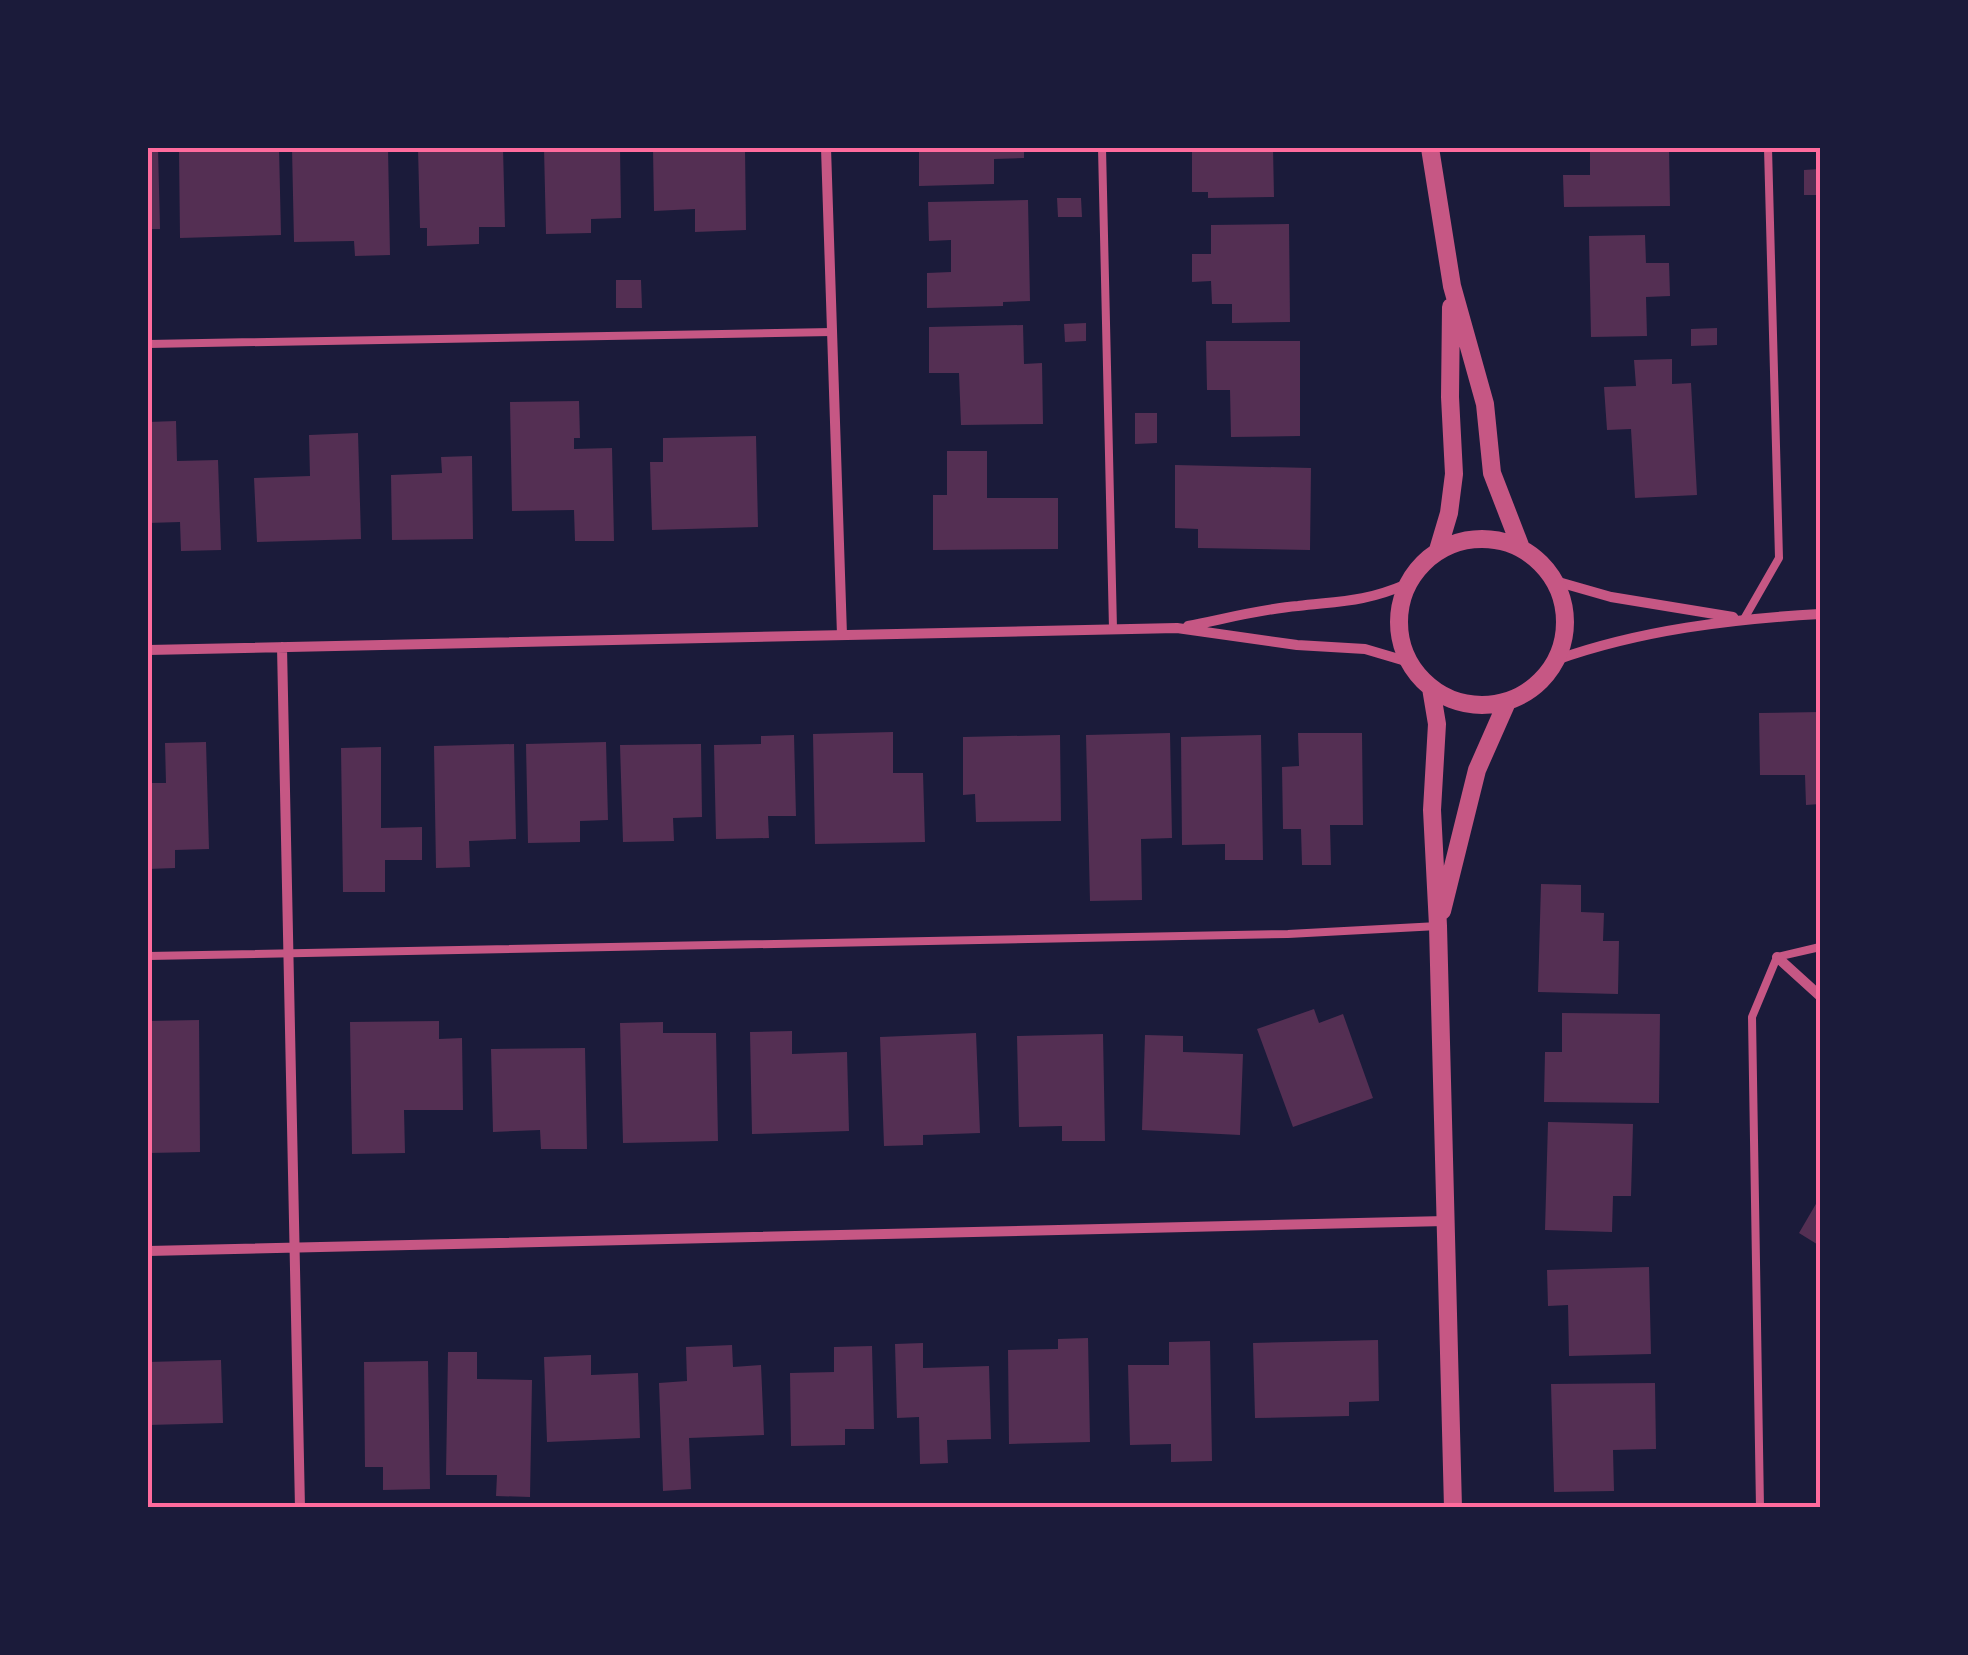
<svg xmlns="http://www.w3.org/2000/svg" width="1968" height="1655" font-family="'IBM Plex Sans',sans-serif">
<rect width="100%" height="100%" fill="#1b1b3a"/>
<path fill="#542f53" d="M148,148H158L160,229H148Z
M179,148H279L281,235L180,238Z
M292,148H388L390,255L355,256L354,241L294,242Z
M418,148H503L505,227H479V244L427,246V228H420Z
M544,148H620L621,218L591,219V233L546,234Z
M653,148H745L746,230L695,232V209L654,211Z
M945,148H1024V158L994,159V184L919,186V151H945Z
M1192,148H1273L1274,197L1208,198V192H1192Z
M1590,148H1669L1670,206L1564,207L1563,175H1590Z
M1820,169V195H1804V170Z
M1057,198H1081L1082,217H1058Z
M1028,200L1030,301L1003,302V306L927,308V273L951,272V240L929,241L928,202Z
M1289,224L1290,322L1232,323V304H1212L1211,281L1192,282V254H1211V225Z
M1645,235L1646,263H1669L1670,296L1646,297L1647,336L1591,337L1589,236Z
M616,280H641L642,308H616Z
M1086,323V341L1065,342L1064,324Z
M1023,325L1024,364L1042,363L1043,424L961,425L959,373H929V327Z
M1717,328V345L1691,346V329Z
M1206,341H1300V436L1231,437L1230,390H1207Z
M1672,359V384L1691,383L1697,495L1635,498L1631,429L1607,430L1604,387L1636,386L1634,360Z
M579,401L580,438H574V449L612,448L614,541H575L574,510L512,511L510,402Z
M1135,413H1157V443L1135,444Z
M176,421L177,461L218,460L221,550L181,551L180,522L148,523V422Z
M358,433L361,539L257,542L254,478L310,476L309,435Z
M756,436L758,527L652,530L650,462H663V438Z
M947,451H987V498H1058V549L933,550V495H947Z
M472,456L473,539L392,540L391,475L442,473L441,457Z
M1175,465L1311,468L1310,550L1198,548V529L1175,528Z
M1820,712V804L1806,805L1805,775H1760L1759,713Z
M893,732V773H923L925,842L815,844L813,734Z
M1170,733L1172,838L1141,839L1142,900L1090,901L1086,735Z
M1298,733H1362L1363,825H1330L1331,865H1302L1301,829H1283L1282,767L1299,766Z
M794,735L796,816H768L769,838L716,839L714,745L761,744V736Z
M1060,735L1061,821L976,822L975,794L963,795V737Z
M1261,735L1263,860H1225V844L1182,845L1181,737Z
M206,742L209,849L175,850V868L148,869V783H166L165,743Z
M606,742L608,820L580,821V842L528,843L526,744Z
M514,744L516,839L469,841L470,867L436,868L434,746Z
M701,744L702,817L673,818L674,841L623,842L620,745Z
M381,747V828L422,827V860H385V892H343L341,748Z
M1541,884L1581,885V912L1604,913L1603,941H1619L1618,994L1538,992Z
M1314,1009L1319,1023L1343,1014L1373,1098L1293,1127L1257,1029Z
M1562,1013L1660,1014L1659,1103L1544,1102L1545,1052H1562Z
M199,1020L200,1152L148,1153V1021Z
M439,1021V1039L462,1038L463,1110H404L405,1153L352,1154L350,1022Z
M663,1022V1033H716L718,1141L623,1143L620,1023Z
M792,1031V1054L847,1052L849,1131L752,1134L750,1032Z
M976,1033L980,1133L923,1135V1145L884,1146L880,1037Z
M1103,1034L1105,1141H1062V1126L1019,1127L1017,1036Z
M1145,1035L1183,1036V1052L1243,1054L1240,1135L1142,1130Z
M585,1048L587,1149H541L540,1130L493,1132L491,1049Z
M1548,1122L1633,1124L1631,1196H1613L1612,1232L1545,1230Z
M1820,1197V1246L1799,1233Z
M1649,1267L1651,1354L1569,1356L1568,1305L1548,1306L1547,1270Z
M1088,1338L1090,1442L1009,1444L1008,1350L1058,1349V1339Z
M1378,1340L1379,1401L1349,1402V1416L1255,1418L1253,1343Z
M1210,1341L1212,1461L1171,1462V1444L1130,1445L1128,1365H1169V1342Z
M923,1343V1368L989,1366L991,1439L947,1440L948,1463L920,1464L919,1417L897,1418L895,1344Z
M732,1345L733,1367L761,1365L764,1435L689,1438L691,1489L663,1491L659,1383L687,1381L686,1347Z
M872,1346L874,1429H845V1445L791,1446L790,1373L834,1372V1347Z
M448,1352H477V1379L532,1380L530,1497L496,1496L497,1475H446Z
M591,1355V1375L638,1373L640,1438L547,1442L544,1357Z
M221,1360L223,1423L148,1425V1362Z
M428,1361L430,1489L383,1490V1467H365L364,1362Z
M1655,1383L1656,1449L1613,1450L1614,1491L1554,1492L1551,1384Z"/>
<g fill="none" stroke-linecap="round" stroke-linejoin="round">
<path stroke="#c65784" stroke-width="8" d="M1102,148L1113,629
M148,344L832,332
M1744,619L1779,558L1768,148
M148,956L1288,934L1438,926
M1760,1508L1752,1017L1777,957L1820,947"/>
<path stroke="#c65784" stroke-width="10" d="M826,148L842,635
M1555,581L1611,597L1733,617
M1188,626C1224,619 1261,609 1298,606C1341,601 1365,602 1407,584
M282,647L300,1508
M148,650L1177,628L1297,645L1365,649L1409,662
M1556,660C1640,630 1732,619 1820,614
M1777,957L1820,996
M148,1251L1446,1221"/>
<path stroke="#c65784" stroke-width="18" d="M1430,148L1452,286L1485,404L1492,473L1521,548
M1399 622a83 83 0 1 1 166 0a83 83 0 1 1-166 0Z
M1438,550L1449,513L1454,474L1450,397L1451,307
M1431,688L1437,724L1432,810L1438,926L1453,1508
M1442,911L1477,770L1507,702"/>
</g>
<rect width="1968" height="1655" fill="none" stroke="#1b1b3a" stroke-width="300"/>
<rect x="150" y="150" width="1668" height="1355" fill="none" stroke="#ff6b9d" stroke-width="4"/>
</svg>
